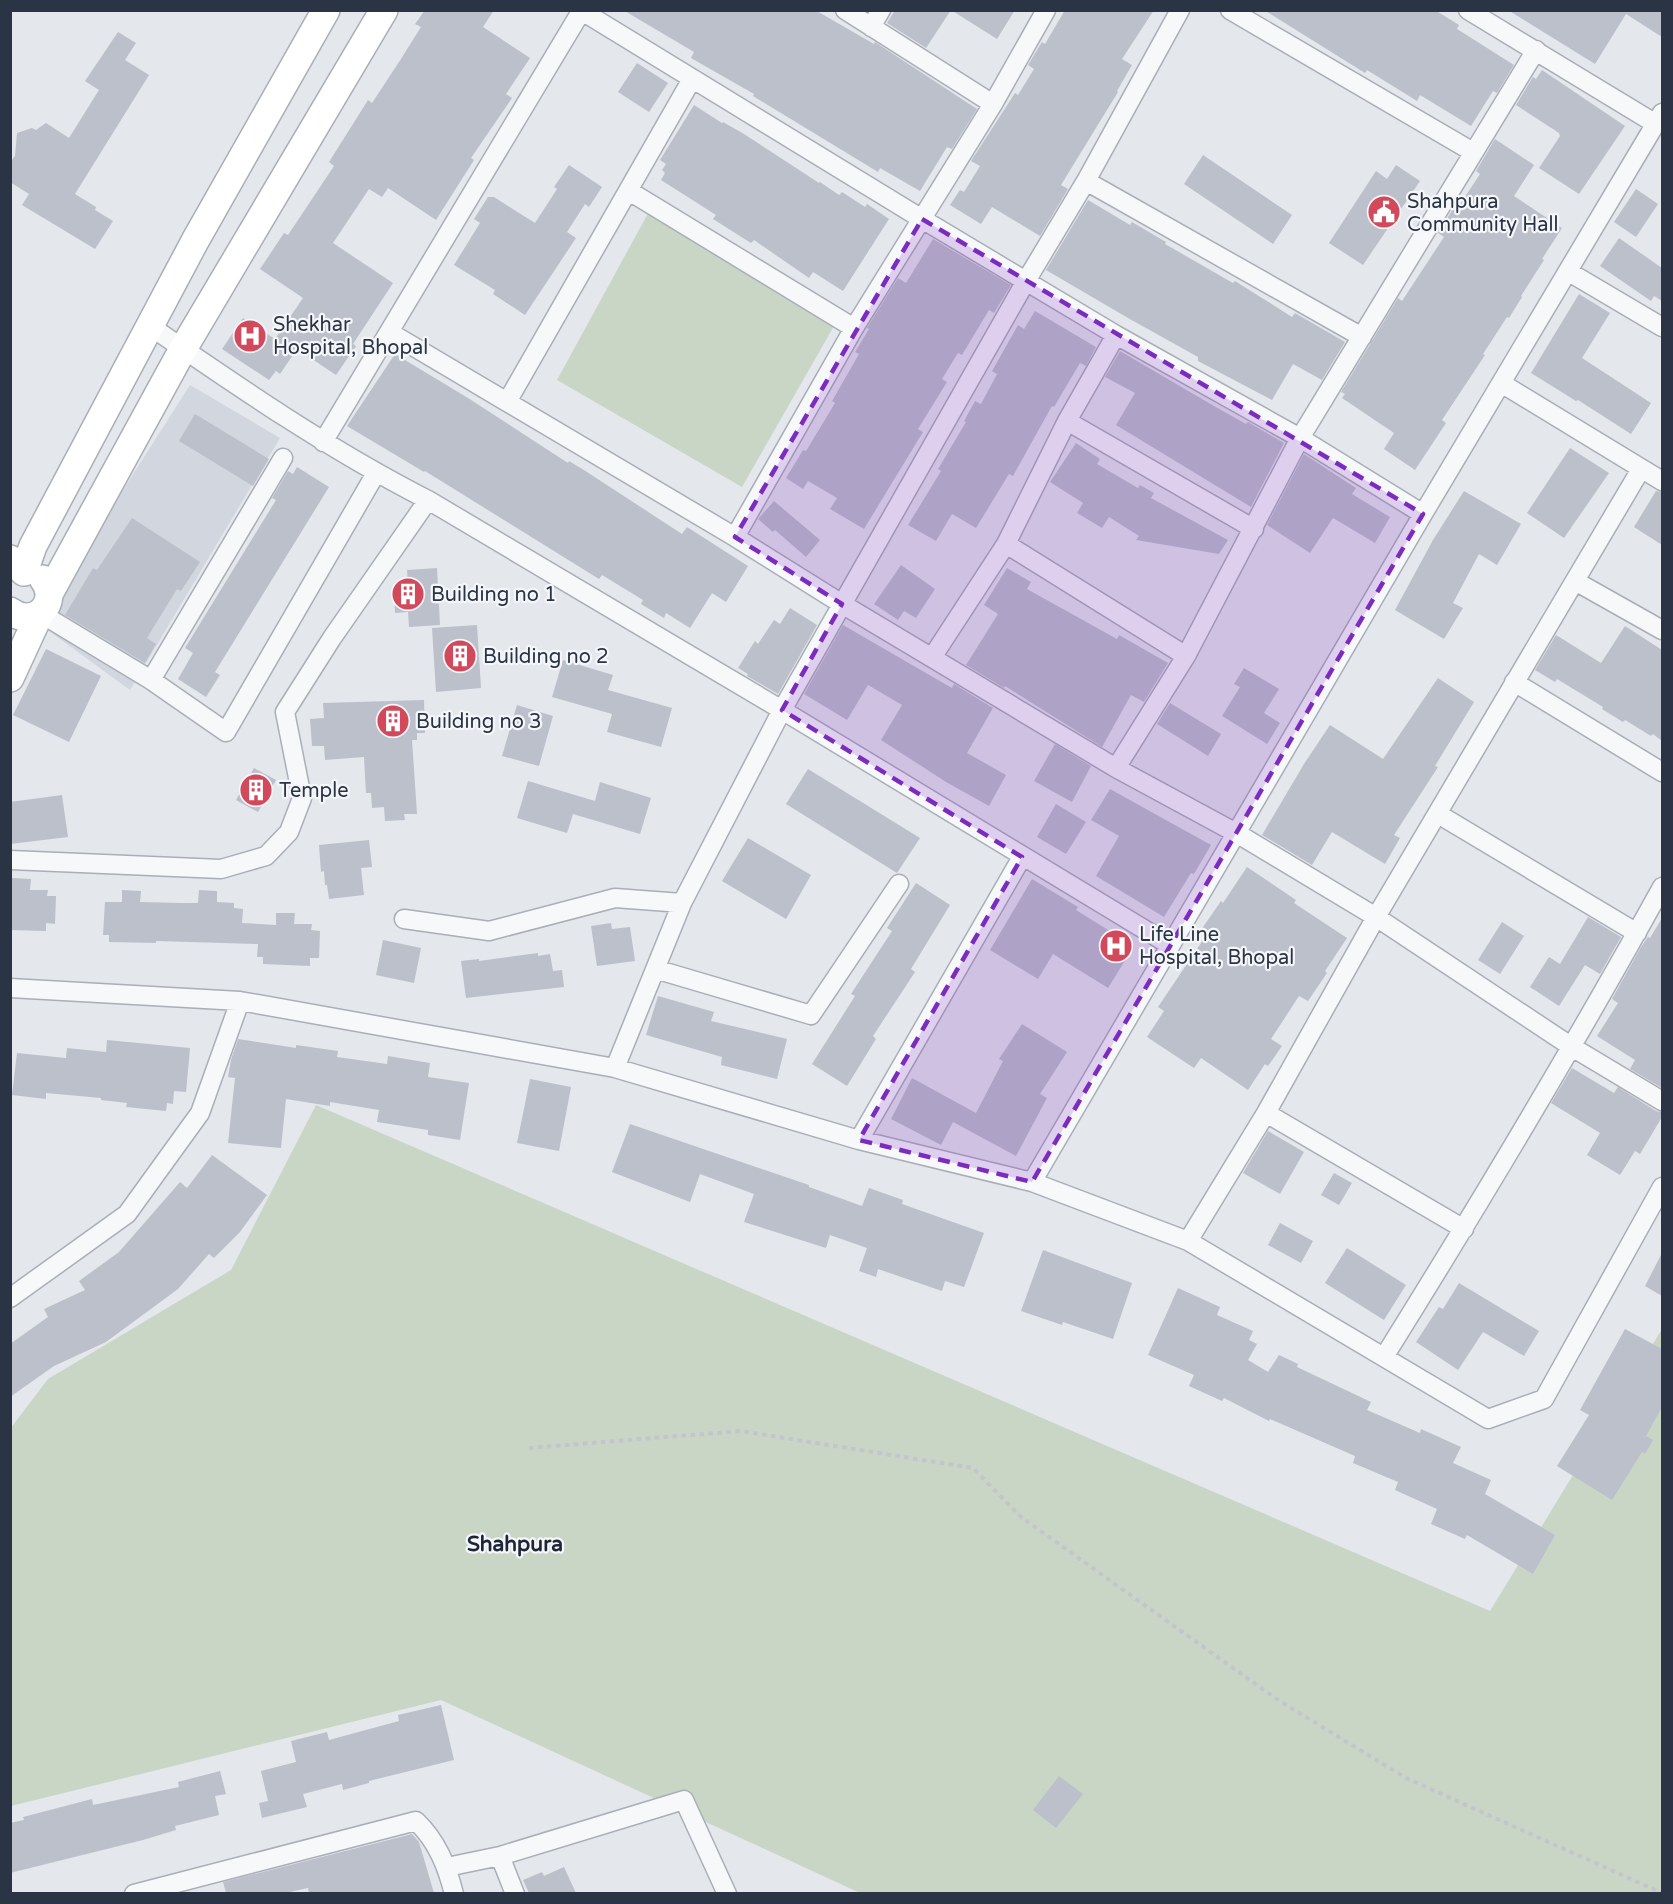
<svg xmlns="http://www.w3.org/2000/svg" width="1673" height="1904" font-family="'Varela Round',sans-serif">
<rect width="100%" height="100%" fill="#e4e7ec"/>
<path fill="#d2d6de" d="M190,385L280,438L130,690L38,623Z"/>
<path fill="#c9d6c5" d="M651,208L834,326L742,487L557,380Z
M316,1105L1490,1611L1662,1329V1893H860L441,1700L11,1806L10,1429L48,1379L231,1270Z"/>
<path fill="#bbc0ca" d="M425,10H494L483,27L530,58L506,94L512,98L471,158L474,160L436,220L388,188L382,197L369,189L333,243L393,283L353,344L356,346L336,375L297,349L280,374L276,371L269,380L222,349L243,318L275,339L303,298L260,269L284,233L288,235L334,166L329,162L368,100L372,103L399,62L421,27L415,24Z
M623,10H815L874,44L875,42L977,109L952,149L947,147L920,191L880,168L878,172L753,96L754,94L691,58L694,52Z
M895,10H951L926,48L887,23Z
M951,10H1015L997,39Z
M1065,10H1154L1122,59L1132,65L1117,91L1118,92L1061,185L1068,189L1040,236L992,207L981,224L950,205L960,190L964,192L980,166L971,161L1015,93L1018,95L1034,69L1028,65L1042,42L1045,44Z
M1264,10H1435L1459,25L1457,29L1514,65L1497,93L1493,91L1471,126L1420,95L1417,101L1367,70L1365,73Z
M1508,10H1662V37L1626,14L1595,64Z
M118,32L136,43L125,60L149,75L75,194L96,207L95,210L113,221L95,249L22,205L29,194L10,182V162L15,156L17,133L32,128L36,130L46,123L69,138L99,90L85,81Z
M637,63L668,83L649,112L618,92Z
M1542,70L1625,126L1579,194L1539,168L1560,136L1559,133L1516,105L1533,77L1536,79Z
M694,105L722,123L723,122L744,134L819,183L820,182L839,195L842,192L865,207L867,204L889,219L843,291L813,272L809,278L754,240L751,243L713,219L716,215L661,180L665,173L662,170L666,164L660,160Z
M1495,139L1534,165L1514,196L1562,228L1542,259L1544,260L1521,296L1522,297L1509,318L1507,317L1483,354L1485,355L1442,420L1446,423L1415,470L1384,449L1394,433L1342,398L1345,394L1341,392L1398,298L1402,301L1444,237L1438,233L1458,201L1461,203L1480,174L1476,171Z
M1203,155L1292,215L1273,244L1184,184Z
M569,165L602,187L589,207L585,204L567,232L576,238L525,315L493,294L495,290L454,265L480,223L474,219L488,197H494L535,223L557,189L554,187Z
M1396,165L1420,181L1363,265L1329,243L1376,171L1387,179Z
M1636,189L1658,204L1636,237L1614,222Z
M1088,200L1130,225L1132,222L1166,242L1165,244L1233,283L1235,281L1292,317L1295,313L1345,342L1322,380L1293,364L1272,400L1198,361V357L1128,318L1046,270Z
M1619,238L1662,268V301L1654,296L1651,301L1600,266Z
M933,239L1011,285L994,313L989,310L962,355L958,353L942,379L947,382L918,429L923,432L864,529L830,509L837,498L808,481L803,489L786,478L803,450L806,451L835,403L832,401L859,354L855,352L869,329L867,328L898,278L906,283Z
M1579,294L1610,313L1582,358L1651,403L1631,434L1578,400L1576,401L1531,373Z
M1035,311L1096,347L1086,366L1080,363L1054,407L1052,406L1013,476L1009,474L976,528L952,514L936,541L908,525L941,471L938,469L966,422L964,421L975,401L981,404L997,374L992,371L1018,325L1024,329Z
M1120,351L1214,406L1246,424L1248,422L1284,443L1251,507L1116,425L1135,393L1105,377Z
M395,354L468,398L568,463L569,461L587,472L682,534L687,527L748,566L726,602L712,593L690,628L666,613L664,618L641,604L643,600L602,575L599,579L425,471L424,472L347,426Z
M195,414L269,459L253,486L179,441Z
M1076,443L1100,459L1097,464L1138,488L1140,485L1154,493L1151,498L1228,540L1219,554L1136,540L1139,536L1109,517L1102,528L1077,513L1083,503L1050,482Z
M1570,448L1609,473L1564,538L1527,513Z
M1304,454L1356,488L1352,494L1390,517L1375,543L1333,518L1310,553L1267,525Z
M297,467L329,487L215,672L220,675L206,697L178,679L193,653L185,648L276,500L272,498L288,471L293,474Z
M1464,491L1521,524L1497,565L1479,554L1453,603L1463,608L1444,639L1395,610L1433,540Z
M1656,491L1662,492V545L1634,527Z
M774,501L820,540L806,557L775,530L773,532L758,519Z
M132,518L200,562L181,591L177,589L147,638L156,644L145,663L65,615L93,568L97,570Z
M901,565L935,589L916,618L904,611L898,620L874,604Z
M437,568L440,625L409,627L408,612L395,613L394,586L408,585L407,570Z
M1007,568L1031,582L1027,589L1117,639L1119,635L1168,663L1144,702L1131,695L1102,747L1005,686L1004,688L966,665L998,614L984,605Z
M790,608L817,625L778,694L747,676L748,674L738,668L755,641L758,644L774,620L780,624Z
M477,625L481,688L436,692L432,628Z
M843,625L952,688L954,684L993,708L967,753L1006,775L989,806L946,782L881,740L902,705L868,685L847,720L804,694Z
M1625,626L1662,650V741L1653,734L1651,736L1625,720L1623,722L1602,709L1603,707L1557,679L1555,682L1535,670L1556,635L1601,663Z
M46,649L101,676L69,742L13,715Z
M563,660L613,675L608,690L672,708L661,747L607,732L612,714L552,697Z
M1244,668L1279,689L1264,713L1280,723L1267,744L1222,716L1240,687L1234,684Z
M1438,678L1474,702L1435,766L1438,767L1394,835L1400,838L1385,864L1332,832L1312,865L1262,835L1304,764L1330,725L1383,759Z
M424,700L425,733H417V740H412L417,814H404L405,820L385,821L384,807L372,808L371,793H366L364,757L325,760L324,746H312L310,719L324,718L323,703Z
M1170,703L1221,734L1208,756L1157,724Z
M517,705L553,716L539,766L502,756Z
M1055,744L1091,766L1072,802L1034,781Z
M254,768L276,780L258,812L236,800Z
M808,769L920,838L897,873L786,804Z
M528,781L595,801L600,782L651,798L640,834L573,814L567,833L517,818Z
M1110,789L1211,845L1194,874L1191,873L1164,917L1096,876L1119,836L1091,820Z
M62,795L68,837L10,844V802Z
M1056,804L1086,822L1066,854L1037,837Z
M748,838L811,875L786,919L722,881Z
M369,840L372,867L361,868L364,895L329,899L327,885H325L324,871L321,872L319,845Z
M1247,867L1296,900L1294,903L1347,938L1325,971L1327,973L1308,1001L1299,996L1271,1039L1282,1046L1268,1066L1265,1064L1248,1090L1201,1058L1194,1068L1147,1037L1164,1011L1158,1007L1207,934L1201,930L1221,901L1223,903Z
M12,878L31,879L30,890H48L47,896H56L55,924L46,923V931L10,930Z
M1032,879L1078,907L1076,910L1134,946L1108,988L1053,954L1038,979L990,950Z
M916,883L950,905L911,969L915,972L873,1036L876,1039L847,1086L812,1064L855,996L851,994L892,931L887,928Z
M122,890L141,891L140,902L181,903H198L199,890L217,891V902L234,903V908L243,909L242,923L276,925V913H295L294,924H312L311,930L320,931L319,958H310V966L263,964V957H257L258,944L156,941V943L109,942V935H103L105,902H122Z
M1588,917L1621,937L1600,974L1585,965L1559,1006L1530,987L1549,957L1560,964Z
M1662,918V1088L1630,1069L1635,1060L1597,1036L1618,1003L1612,999L1641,947L1648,937L1650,938Z
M1502,922L1524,936L1500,974L1478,960Z
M611,923L612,929L630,927L635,961L597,966L591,926Z
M383,940L421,948L414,983L376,975Z
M538,953V956L550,954L553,971L562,970L564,987L466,998L461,961L479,959V961Z
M658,996L714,1012L711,1021L787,1039L777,1079L721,1065L722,1057L646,1035Z
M1022,1024L1067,1052L1040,1094L1047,1098L1016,1156L953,1122L941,1145L891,1119L912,1078L976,1113L1003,1061L999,1059Z
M238,1039L296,1048V1045L338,1051L337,1057L387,1064L388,1056L430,1063L428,1077L469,1083L460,1140L428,1135V1130L377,1122L379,1110L330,1102V1106L286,1099L281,1148L228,1143L235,1078L228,1077L231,1060Z
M107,1040L190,1048L186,1092L174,1091L173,1104L167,1103L166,1111L126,1107L127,1103L101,1100V1098L46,1093V1099L12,1095L17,1053L66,1058L67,1048L106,1052Z
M1572,1068L1614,1093L1618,1087L1656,1111L1662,1112V1117L1640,1154L1635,1151L1620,1175L1587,1155L1600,1133L1551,1103Z
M530,1079L571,1087L559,1151L517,1143Z
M630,1124L809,1185V1187L862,1206L869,1188L903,1200L902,1204L984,1233L964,1287L945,1281L942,1291L878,1269L876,1277L859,1271L867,1248L830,1235L826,1248L744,1222L754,1194L700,1174L690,1202L612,1172Z
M1268,1131L1304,1152L1280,1194L1243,1173Z
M212,1155L267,1195L240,1232L214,1258L209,1254L178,1289L106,1342L54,1366L10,1397V1344L48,1317L44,1309L85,1290L79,1281L119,1252L180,1182L187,1188Z
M1334,1173L1352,1183L1339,1205L1321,1195Z
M1280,1223L1313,1241L1301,1263L1268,1245Z
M1347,1248L1406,1285L1384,1320L1325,1283Z
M1043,1250L1132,1283L1113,1339L1063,1322L1062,1325L1021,1311Z
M1662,1253V1296L1645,1286Z
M1459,1283L1539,1331L1524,1356L1483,1332L1458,1370L1416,1342L1439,1307L1443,1309Z
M1178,1288L1220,1307L1217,1315L1253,1331L1249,1340L1257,1344L1248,1360L1268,1372L1279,1355L1298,1364L1297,1367L1371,1402L1367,1410L1420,1433L1421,1429L1461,1447L1453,1463L1491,1480L1485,1494L1555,1535L1533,1574L1467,1535L1465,1539L1431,1524L1437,1509L1395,1490L1398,1482L1353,1463L1355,1456L1270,1419L1269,1421L1224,1398L1222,1401L1189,1386L1194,1375L1148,1355Z
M1625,1329L1662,1349V1407L1646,1436L1653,1440L1645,1454L1642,1452L1612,1500L1557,1466L1589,1415L1580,1410Z
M441,1705L454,1760L369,1781V1783L343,1790L342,1784L303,1794L307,1807L262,1818L259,1803L268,1801L261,1771L296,1762L291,1741L327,1732L329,1740L399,1721L398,1715Z
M220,1771L226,1794L215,1796L219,1815L175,1826L176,1830L143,1840L10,1873V1823L24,1820L23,1817L92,1799L93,1805L179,1787L178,1782Z
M1059,1776L1083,1794L1056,1828L1033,1810Z
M412,1834L419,1842L434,1893H309L308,1888L285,1893H226L223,1882Z
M564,1867L576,1893H529L523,1880L542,1872L544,1876Z"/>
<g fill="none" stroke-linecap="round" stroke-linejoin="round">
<defs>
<path id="street" d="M845,10L993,104
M1230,10L1473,152
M1468,10L1656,124
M582,11L922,219L1116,335L1300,438L1423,514
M871,27L881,10
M1086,181L1362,337
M629,191L854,328
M1569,272L1662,327
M150,326C240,388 330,450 428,500L782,710L1170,945
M389,332L735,537L842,604L1116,768L1238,834L1376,917L1572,1047L1662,1101
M1501,383L1662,481
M507,402L692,79
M1067,421L1254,529
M323,442L582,10
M735,537L854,328L993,104L1046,10
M1006,544L1186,656
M1575,581L1662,630
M40,613L151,680L226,732L376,473
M933,656L1006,544L1067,421L1116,335
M151,680L283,458
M1514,682L1662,772
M1116,768L1186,656L1300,438L1536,50
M1438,814L1637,933
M10,860L221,869L266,856L289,832L302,798L285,712L332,638L428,500
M404,919L489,931L615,898L682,903
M655,969L811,1015L899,884
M10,988L240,1001L615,1068L859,1140L1032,1182L1188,1241L1488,1419L1544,1399L1662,1187
M615,1068L682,903L782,710L1026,281L1086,181L1180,10
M1266,1113L1464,1229
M859,1140L1022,857
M1032,1182L1423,514L1662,113
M1188,1241L1266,1113L1376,917L1641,469
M10,1298L127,1214L200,1113L240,1001
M1384,1357C1480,1203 1574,1046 1662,887
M500,1856L515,1894
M447,1867L500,1856L684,1800L727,1894
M134,1894L416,1821C437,1841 447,1866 454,1894"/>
<path id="secondary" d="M10,559L24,572L33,546L195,241L326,10
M49,594L183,349L384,10
M10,611C34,629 61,603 43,579
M10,678L40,613"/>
</defs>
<use href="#street" stroke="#a9aeb7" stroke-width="21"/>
<use href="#secondary" stroke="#a9aeb7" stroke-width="30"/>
<path stroke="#c2c5cb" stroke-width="4" stroke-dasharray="4.5 4.5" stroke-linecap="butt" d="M529,1448L741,1431L973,1468L1021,1517L1278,1700L1406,1778L1662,1893"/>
<use href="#street" stroke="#f7f8fa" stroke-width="18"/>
<use href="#secondary" stroke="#fff" stroke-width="27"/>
</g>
<path fill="#7b2cbf" fill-opacity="0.2" stroke="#7b2cbf" stroke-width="4.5" stroke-dasharray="12 8" stroke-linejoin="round" d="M922,219L1423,514L1032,1182L859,1140L1022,857L782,710L842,604L735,537Z"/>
<defs>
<symbol id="civic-disc" viewBox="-11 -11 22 22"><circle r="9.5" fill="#d1495b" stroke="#f4f6f9"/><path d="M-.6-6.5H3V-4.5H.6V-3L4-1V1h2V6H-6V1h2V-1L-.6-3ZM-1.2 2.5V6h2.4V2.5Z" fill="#fff"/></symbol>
<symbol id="hospital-disc" viewBox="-11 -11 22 22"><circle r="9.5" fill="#d1495b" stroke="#f4f6f9"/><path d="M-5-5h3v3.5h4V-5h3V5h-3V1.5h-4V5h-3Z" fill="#fff"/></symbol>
<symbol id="building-disc" viewBox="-11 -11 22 22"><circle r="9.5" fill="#d1495b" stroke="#f4f6f9"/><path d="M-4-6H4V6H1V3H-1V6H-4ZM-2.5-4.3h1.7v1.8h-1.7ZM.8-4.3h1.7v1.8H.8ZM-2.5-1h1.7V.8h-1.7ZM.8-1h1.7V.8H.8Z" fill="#fff"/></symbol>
</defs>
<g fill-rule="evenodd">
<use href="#civic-disc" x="1365" y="193" width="38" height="38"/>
<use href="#hospital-disc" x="231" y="317" width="38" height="38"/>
<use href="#building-disc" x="389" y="575" width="38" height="38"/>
<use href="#building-disc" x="441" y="637" width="38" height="38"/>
<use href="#building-disc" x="374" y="702" width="38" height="38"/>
<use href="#building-disc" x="237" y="771" width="38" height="38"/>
<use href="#hospital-disc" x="1097" y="927" width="38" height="38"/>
</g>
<g text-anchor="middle" stroke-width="4.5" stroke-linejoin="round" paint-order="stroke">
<g font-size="20" fill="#2b3445" stroke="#f4f6f9" text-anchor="start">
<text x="1407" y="208">Shahpura<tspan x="1407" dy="23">Community Hall</tspan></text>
<text x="273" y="331">Shekhar<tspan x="273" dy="23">Hospital, Bhopal</tspan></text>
<text x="431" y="601">Building no 1</text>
<text x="483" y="663">Building no 2</text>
<text x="416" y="728">Building no 3</text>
<text x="279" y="797">Temple</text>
<text x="1139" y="941">Life Line<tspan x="1139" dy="23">Hospital, Bhopal</tspan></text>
</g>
<g font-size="21" font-weight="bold" fill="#1d2536" stroke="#f4f6f9">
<text x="515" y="1551">Shahpura</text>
</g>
</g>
<rect width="1673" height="1904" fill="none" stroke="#2b3445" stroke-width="24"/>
</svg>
